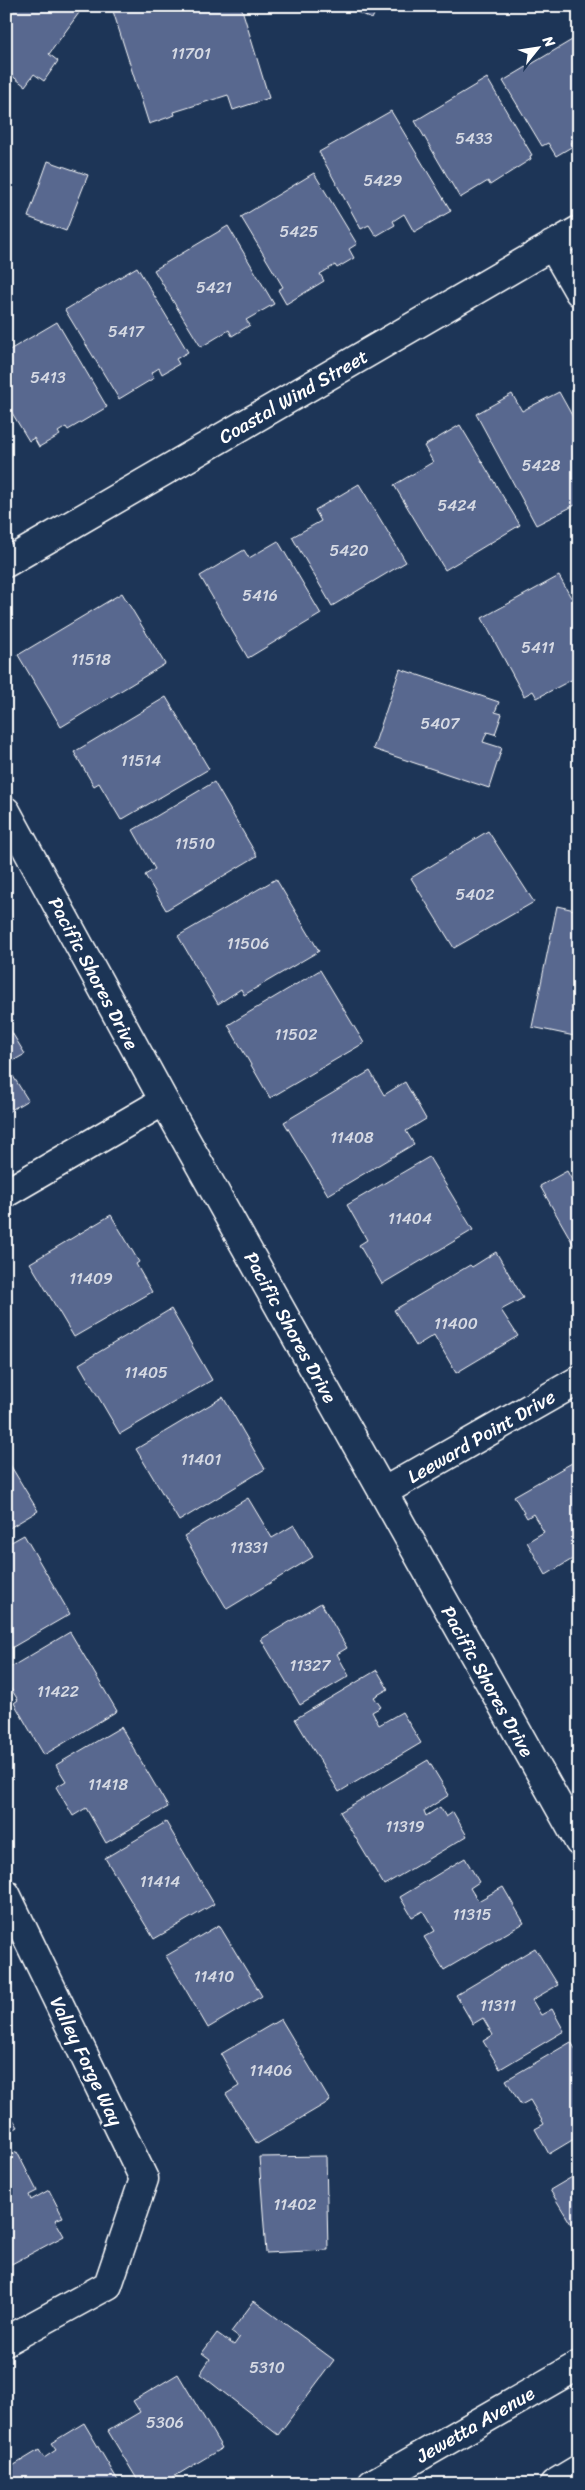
<svg xmlns="http://www.w3.org/2000/svg" width="585" height="2490" font-family="Sriracha,sans-serif">
<rect width="100%" height="100%" fill="#1d3557"/>
<filter id="ink" filterUnits="userSpaceOnUse"><feTurbulence type="fractalNoise" baseFrequency=".02" numOctaves="2"/><feDisplacementMap in="SourceGraphic" scale="10" xChannelSelector="R" yChannelSelector="G"/><feConvolveMatrix kernelMatrix="1 2 1 2 8 2 1 2 1" color-interpolation-filters="sRGB"/></filter>
<g filter="url(#ink)">
<path fill="#58688f" stroke="#fff" d="M6,6H84L49,54L58,61L44,81L34,74L25,86L6,71V54L9,50L6,49Z
M117,6H175L176,10L183,6H241L269,98L233,110L228,95L174,112L175,115L149,124L112,8Z
M344,6H378L372,19Z
M577,37L579,40V138L571,143L573,146L556,156L548,143L542,146L503,81Z
M487,78L532,155L530,156L531,159L490,185L488,181L460,198L415,121Z
M391,111L451,211L414,232L404,214L393,221L395,225L376,236L369,225L361,229L319,152Z
M48,161L88,175L66,231L28,217Z
M314,173L357,244L349,249L354,258L337,268L335,265L320,274L324,281L286,304L278,290L283,287L241,217Z
M228,226L274,304L246,320L250,325L232,336L229,330L201,347L154,270Z
M137,267L188,352L176,359L179,364L162,374L159,368L151,373L154,378L119,399L65,310Z
M57,322L107,407L68,430L66,427L58,432L60,435L39,447L34,438L29,441L6,403V352Z
M559,392L579,428V503L536,525L476,414L512,394L522,411Z
M460,425L520,525L445,570L394,485L433,462L424,446Z
M359,484L406,562L332,606L292,537L321,521L315,510Z
M278,541L321,614L248,658L200,576L244,550L249,558Z
M559,576L579,612V676L537,698L533,691L524,696L482,618Z
M122,593L165,664L61,727L18,655Z
M400,669L499,702L495,712L502,714L495,734L497,735L487,732L483,742L502,748L489,788L373,749Z
M166,697L209,769L121,820L99,783L94,786L74,752Z
M214,782L257,856L166,910L145,875L155,869L133,830Z
M488,831L534,902L454,948L411,878Z
M276,879L319,951L244,995L241,989L218,1004L178,936Z
M557,906L579,911V1037L532,1027Z
M320,970L364,1043L270,1098L228,1025Z
M6,1023L25,1054L6,1065L28,1100L6,1113Z
M370,1071L384,1095L405,1082L426,1119L406,1131L414,1144L328,1195L284,1122Z
M429,1157L473,1230L382,1284L359,1245L367,1240L347,1205Z
M567,1171L573,1182L579,1178V1254L540,1186Z
M111,1215L139,1262L136,1264L152,1292L74,1337L30,1263Z
M496,1252L523,1298L501,1310L518,1336L456,1373L434,1335L416,1346L394,1310L470,1265L472,1267Z
M171,1309L212,1380L120,1434L79,1364Z
M223,1397L265,1469L179,1521L136,1449Z
M6,1458L38,1511L6,1530Z
M579,1459V1555L546,1575L527,1542L544,1532L533,1514L527,1518L514,1496Z
M248,1498L272,1538L294,1525L313,1557L227,1609L184,1536Z
M24,1535L70,1614L6,1651V1545Z
M321,1603L347,1648L337,1654L349,1676L300,1705L261,1639Z
M70,1632L117,1711L44,1755L14,1703L18,1700L6,1681V1670Z
M377,1670L388,1689L374,1697L381,1707L372,1712L379,1725L402,1712L421,1743L339,1792L295,1719Z
M121,1727L168,1807L106,1843L86,1808L73,1816L56,1787L66,1781L56,1765Z
M428,1760L449,1795L424,1811L426,1816L440,1807L446,1817L453,1812L467,1836L384,1885L340,1812Z
M166,1822L214,1904L154,1939L105,1858Z
M465,1858L479,1882L470,1888L478,1901L503,1887L524,1923L444,1970L424,1937L435,1931L423,1911L412,1917L400,1897Z
M219,1925L262,1996L208,2028L166,1956Z
M535,1948L558,1985L532,2000L541,2015L552,2009L564,2031L500,2069L483,2041L493,2035L483,2018L473,2024L456,1995Z
M281,2019L330,2101L257,2144L226,2094L239,2086L221,2054Z
M571,2042L579,2055V2072L574,2075L579,2084V2136L549,2154L535,2129L544,2124L530,2100L521,2105L506,2080Z
M6,2108L18,2127L6,2134Z
M17,2152L37,2191L29,2195L31,2200L49,2190L63,2217L55,2220L64,2236L6,2267V2158Z
M326,2156L328,2250L266,2253L259,2157Z
M579,2173V2237L550,2190Z
M254,2301L334,2360L278,2435L200,2374L210,2359L202,2353L217,2333L234,2345L239,2338L231,2332Z
M178,2374L222,2448L162,2484H140L108,2431L140,2412L133,2401Z
M84,2423L120,2484H8L6,2470L39,2450L44,2458L56,2450L51,2443Z"/>
<g fill="none" stroke-linecap="round" stroke-linejoin="round">
<defs>
<path id="street" d="M552,245L579,292
M6,563L579,230
M6,811L164,1101L579,1842
M6,1193L164,1101
M383,1492L579,1380
M6,1894L144,2179L108,2285L6,2341"/>
<path id="secondary" d="M372,2484L579,2365
M554,2484L579,2469"/>
</defs>
<use href="#street" stroke="#fff" stroke-width="31"/>
<use href="#secondary" stroke="#fff" stroke-width="31"/>
<use href="#street" stroke="#1d3557" stroke-width="28"/>
<use href="#secondary" stroke="#1d3557" stroke-width="28"/>
</g>
</g>
<g text-anchor="middle" stroke-width="5" stroke-linejoin="round" paint-order="stroke">
<g font-size="16" fill="#d5d9e3">
<text x="191" y="59">11701</text>
<text x="474" y="144">5433</text>
<text x="383" y="186">5429</text>
<text x="299" y="237">5425</text>
<text x="214" y="293">5421</text>
<text x="126" y="337">5417</text>
<text x="48" y="383">5413</text>
<text x="541" y="471">5428</text>
<text x="457" y="511">5424</text>
<text x="349" y="556">5420</text>
<text x="260" y="601">5416</text>
<text x="538" y="653">5411</text>
<text x="91" y="665">11518</text>
<text x="440" y="729">5407</text>
<text x="141" y="766">11514</text>
<text x="195" y="849">11510</text>
<text x="475" y="900">5402</text>
<text x="248" y="949">11506</text>
<text x="296" y="1040">11502</text>
<text x="352" y="1143">11408</text>
<text x="410" y="1224">11404</text>
<text x="91" y="1284">11409</text>
<text x="456" y="1329">11400</text>
<text x="146" y="1378">11405</text>
<text x="201" y="1465">11401</text>
<text x="249" y="1553">11331</text>
<text x="310" y="1671">11327</text>
<text x="58" y="1697">11422</text>
<text x="108" y="1790">11418</text>
<text x="405" y="1832">11319</text>
<text x="160" y="1887">11414</text>
<text x="472" y="1920">11315</text>
<text x="214" y="1982">11410</text>
<text x="498" y="2011">11311</text>
<text x="271" y="2076">11406</text>
<text x="295" y="2210">11402</text>
<text x="267" y="2373">5310</text>
<text x="165" y="2428">5306</text>
</g>
<g font-size="19" fill="#fff" stroke="#1d3557">
<text transform="translate(293 396) rotate(-30)" y="7">Coastal Wind Street</text>
<text transform="translate(94 973) rotate(62)" y="7">Pacific Shores Drive</text>
<text transform="translate(291 1327) rotate(61)" y="7">Pacific Shores Drive</text>
<text transform="translate(481 1436) rotate(-30)" y="7">Leeward Point Drive</text>
<text transform="translate(488 1681) rotate(61)" y="7">Pacific Shores Drive</text>
<text transform="translate(87 2061) rotate(64)" y="7">Valley Forge Way</text>
<text transform="translate(475 2424) rotate(-30)" y="7">Jewetta Avenue</text>
</g>
</g>
<rect width="585" height="2490" fill="none" stroke="#1d3557" stroke-width="25"/>
<rect x="12" y="12" width="560" height="2465" fill="none" stroke="#fff" stroke-width="2" filter="url(#ink)"/>
<g transform="translate(538 48) rotate(60)" stroke="#1d3557" stroke-width="4" paint-order="stroke">
<path d="M0-4L9 19L0 12L-9 19Z" fill="#ffffff"/>
<text y="-8" font-size="14" font-weight="bold" text-anchor="middle" fill="#ffffff">N</text>
</g>
</svg>
